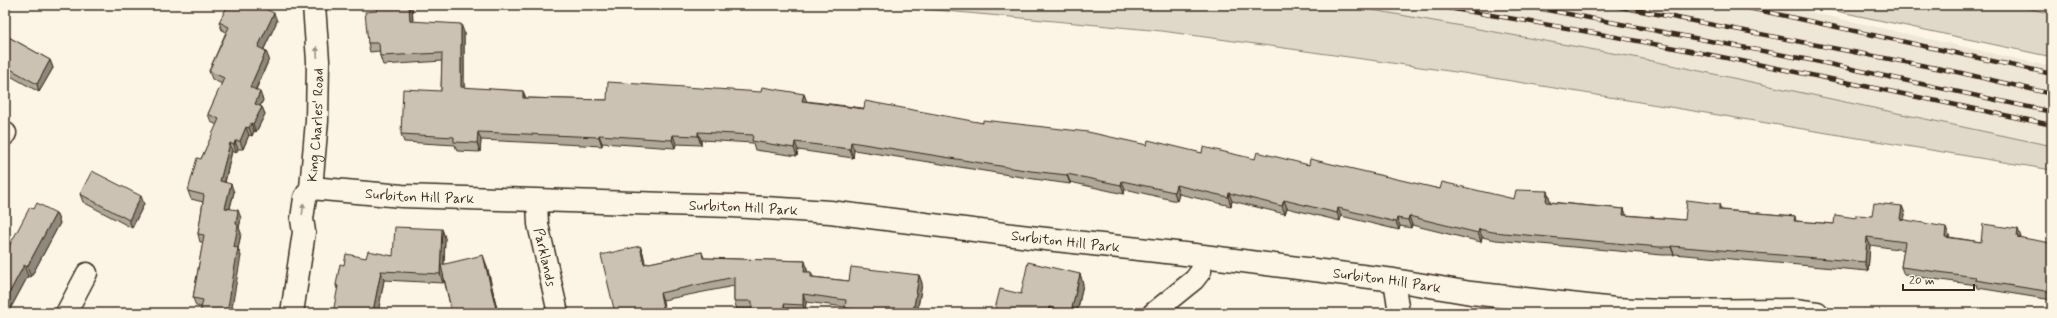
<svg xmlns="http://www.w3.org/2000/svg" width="2057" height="318" font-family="Mynerve,sans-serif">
<rect width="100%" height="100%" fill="#fcf5e5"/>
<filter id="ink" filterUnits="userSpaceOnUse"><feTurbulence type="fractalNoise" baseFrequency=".025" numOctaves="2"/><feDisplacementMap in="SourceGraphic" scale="8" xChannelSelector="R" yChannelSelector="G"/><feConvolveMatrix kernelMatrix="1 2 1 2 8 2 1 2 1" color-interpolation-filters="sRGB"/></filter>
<g filter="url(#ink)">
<path fill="#eee6d6" d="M1345,5H1780L2052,67V146L1634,57Z"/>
<path fill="#e0d8c8" stroke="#8e8173" d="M881,5H1345L1634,57L2052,146V170L1463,73L1162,31Z
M1808,5H2014L2052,14V57Z"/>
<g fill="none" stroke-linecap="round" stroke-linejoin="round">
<defs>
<g id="minor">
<path d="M5,135L6,133"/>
<path id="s1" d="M537,201L538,224L558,313"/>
<path d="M1394,280L1399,313"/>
<path d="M66,313L87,273"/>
<path d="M1153,313L1194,280L1201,271L1203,256"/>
</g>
<g id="tertiary">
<path id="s2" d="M311,188L402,196L732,206L830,212L1037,238L1203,256L1394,280L1471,293L1615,309L1660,311L1795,310L1817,313"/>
<path id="s3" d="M292,313L304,232L302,219L305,198L311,188L317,121L318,61L314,5"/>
</g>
</defs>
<use href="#minor" stroke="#3b2a1e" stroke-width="23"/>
<use href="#tertiary" stroke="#3b2a1e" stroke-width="25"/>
<use href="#minor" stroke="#fcf5e5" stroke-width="20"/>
<use href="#tertiary" stroke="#fcf5e5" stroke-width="22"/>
<defs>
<path id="rail" d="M1428,5C1637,37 1845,82 2052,125
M1521,5L1815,61L2052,112
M1610,5L1957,72L2052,94
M1735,5L2052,74"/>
</defs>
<use href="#rail" stroke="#3b2a1e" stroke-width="4.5"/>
<use href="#rail" stroke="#fcf5e5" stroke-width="3" stroke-dasharray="9" stroke-linecap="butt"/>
</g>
<path fill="#afa79a" stroke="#3b2a1e" d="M412,5L413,21L464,32V88L523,91L526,98L607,100L804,94L806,101L983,123L1202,153L1255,159L1309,165L1440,189L1514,199L1547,191L1550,200V202L1624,209L1626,215L1685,220L1722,210L1795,216L1796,221L1834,224L1856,218L1872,216L1902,206L1905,214L1904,220L1949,235V237L1981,242L2021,237V238L2052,246V300L1978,288L1977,285L1904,275L1901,267L1904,250L1870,245L1868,271L1674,254V255H1662L1496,240L1482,237L1481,242L1412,225L1411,228L1400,226L1399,230L1341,216L1340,221L1287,208L1285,214L1232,201L1231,206L1179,194L1177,201L1125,189L1124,194L1070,182V184L1034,179L854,150L853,158L798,150L797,156L755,150L753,143L701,140V145L676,144L675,148L602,143V146L481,140L480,152L457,151L455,145L404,142L401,134L441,91L442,61L383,65L380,56V51L370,52L368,43L377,11Z
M277,21L264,49L269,59L256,90L263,100L260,106L262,107L265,114L256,132L254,131L252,136L249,135L243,149H238L236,153L232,151L225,183L234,192L230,208L241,218L239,228L241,233L238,249L241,256L201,307L196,306L193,298L203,242H200L198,234L203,202L191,199L188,191L201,159L217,125L211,122L208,114L222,84L212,79L209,71L226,32L222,30L219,22Z
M5,35L50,60L53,68L39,92L5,73Z
M80,194L144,204L132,228L83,202Z
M34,209L56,213L60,223L31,277L28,276L8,313H5Z
M442,229L445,238L444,265L487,266L498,313H452L443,276V283L384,280L378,312L337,289L336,285L344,265L366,258L393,256Z
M640,246L643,253L645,264L702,252L704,258L805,261L807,269V272H811L813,277L849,281L919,275L922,283L917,313H847L845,307L806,302L805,312H787V313H752V309H737L734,301V286L663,300L615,313Z
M1080,274L1083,284L1077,313H994L1021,294Z"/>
<path fill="#8f887d" stroke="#3b2a1e" d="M409,5H412L413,29L410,21Z
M274,13L277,21L261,55L258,47Z
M461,24L464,32V96L461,87Z
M266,51L269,59L253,95L250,87Z
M50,60L53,68L39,92L37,84Z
M523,91L526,99L523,98Z
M260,92L263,100L258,111L255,104Z
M804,94L807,102L802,101Z
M262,107L265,114L256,132L253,124Z
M251,123L254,131L252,136L249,128Z
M246,127L249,135L243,149L240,141Z
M478,132L481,140L480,152L477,143Z
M698,132L701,140V145L698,136Z
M599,135L602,143V146L599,137Z
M673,135L676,144L675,148L672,140Z
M235,141L238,149L236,153L234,145Z
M795,142L798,150L797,156L794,148Z
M851,142L854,150L853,158L850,149Z
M230,143L232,151L223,189L220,181Z
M1067,174L1070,182V184L1067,175Z
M1122,181L1125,189L1124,194L1121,185Z
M231,184L234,192L228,215L225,208Z
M1176,185L1179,194L1177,201L1174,192Z
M1547,191L1550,200L1549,210L1546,202Z
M1229,193L1232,201L1231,206L1228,197Z
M141,196L144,204L132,228L129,220Z
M1284,200L1287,208L1285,214L1282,206Z
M1719,204L1722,212L1719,210Z
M1902,206L1905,214L1903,228L1900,219Z
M1338,208L1341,216L1340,221L1337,213Z
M1624,209L1627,217L1623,215Z
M238,210L241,218L239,228L241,233L238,249L241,256L231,313H227L234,247L236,224Z
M56,213L60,223L31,277L27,267Z
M1409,216L1412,225L1411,228L1408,220Z
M1397,218L1400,226L1399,230L1396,222Z
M1946,227L1949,235L1948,245L1945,237Z
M442,229L445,238L443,283L440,274Z
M1479,229L1482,237L1481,242L1478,233Z
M2018,229L2021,237L2020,246L2017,237Z
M1867,237L1870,245L1868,271L1865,262Z
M640,246L643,253L647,272L644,264Z
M1671,246L1674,254V255L1671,247Z
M483,255L487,266L498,313H497Z
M805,261L807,269V280L804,272Z
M24,265L28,276L8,313H5V301Z
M381,271L384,280L378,313L373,311Z
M1080,274L1083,284L1077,313H1072L1071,312Z
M919,275L922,283L917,313H913Z
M660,293L663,300L665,313H664Z
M803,294L806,302L805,312L803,305Z
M784,304L787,312V313H784Z
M1049,307L1051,313H1048Z"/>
<path fill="#ccc2b3" stroke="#3b2a1e" d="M228,5H257L274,13L258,47L266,51L250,87L260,92L255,104L262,107L253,124L251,123L249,128L246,127L240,141H235L234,145L230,143L220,181L231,184L225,208L238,210L236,224L238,225L234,247L238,248L227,313H200L203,300L193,298L204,235L198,234L204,195L188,191L197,158L201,159L219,119L208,114L224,78L209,71L229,27L219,22Z
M376,5H409L410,21L461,24V87L523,91V98L607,100L608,82L761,92L762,87L804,94L802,101L864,109L865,101L983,123V120L1088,132L1147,145L1148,140L1202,153L1203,147L1255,159L1257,152L1309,165L1310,159L1440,189L1442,182L1514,199L1516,190L1547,191L1546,202L1624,209L1623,215L1685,220L1687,200L1719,204V210L1795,216L1794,221L1834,224L1835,215L1856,218V215L1872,216L1874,203L1902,206L1900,219L1946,227L1945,237L1981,242L1983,224L2018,229L2017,237L2051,243L2050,247L2052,248V292L1975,280L1976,277L1901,267L1905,242L1867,237L1865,262L1671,246V247H1659L1493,232L1479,229L1478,233L1409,216L1408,220L1397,218L1396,222L1338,208L1337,213L1284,200L1282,206L1229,193L1228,197L1176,185L1174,192L1122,181L1121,185L1067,174V175L1031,171L851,142L850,149L795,142L794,148L752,141L753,135L698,132V136L673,135L672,140L599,135V137L478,132L477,143L454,142V137L401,134L403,89L441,91L442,53L380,56L379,43H368L365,12L377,11Z
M5,35L50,60L37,84L5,66Z
M92,171L141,196L129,220L80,194Z
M37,203L56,213L27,267L24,265L5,301V254L30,207L34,209Z
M395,227L442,229L440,274L381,271L373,311L379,312V313H333L338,286L336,285L340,264L344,265L346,254L366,258L368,251L393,256Z
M640,246L644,264L702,252L703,258L805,261L804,272H811V277L849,281L851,267L919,275L913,313H880L845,308L846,300L803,294V305L784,304V313H752V301H734V277L660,293L664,313H615L601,255Z
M483,255L497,313H452L441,265Z
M1028,262L1080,274L1071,312L1049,307L1048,313H994L1000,289L1021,294Z
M1313,308L1315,313H1291Z
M1240,310L1241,313H1227Z"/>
<defs><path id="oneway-solid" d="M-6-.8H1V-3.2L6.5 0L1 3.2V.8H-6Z"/></defs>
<g fill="#9c9082">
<use href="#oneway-solid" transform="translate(317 52) rotate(-94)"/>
<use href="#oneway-solid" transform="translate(303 209) rotate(-82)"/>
</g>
</g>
<g text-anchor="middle" stroke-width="3" stroke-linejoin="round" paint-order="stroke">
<g font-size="14" fill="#3b2a1e" stroke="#fcf5e5">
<text dy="5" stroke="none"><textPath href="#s3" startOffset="191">King Charles' Road</textPath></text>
<text dy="5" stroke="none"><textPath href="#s2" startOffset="109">Surbiton Hill Park</textPath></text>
<text dy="5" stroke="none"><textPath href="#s2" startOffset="433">Surbiton Hill Park</textPath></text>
<text dy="5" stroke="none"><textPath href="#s2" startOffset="757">Surbiton Hill Park</textPath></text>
<text dy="5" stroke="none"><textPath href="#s1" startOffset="57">Parklands</textPath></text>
<text dy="5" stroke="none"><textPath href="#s2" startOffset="1081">Surbiton Hill Park</textPath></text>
</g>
</g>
<rect width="2057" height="318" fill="none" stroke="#fcf5e5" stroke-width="20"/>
<rect x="10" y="10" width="2037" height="298" fill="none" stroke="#3b2a1e" stroke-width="1.5" filter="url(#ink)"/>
<path d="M1903 284v6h71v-6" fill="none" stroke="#3b2a1e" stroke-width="2"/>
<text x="1909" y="284" font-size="12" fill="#3b2a1e" stroke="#fcf5e5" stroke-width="3" paint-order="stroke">20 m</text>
</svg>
